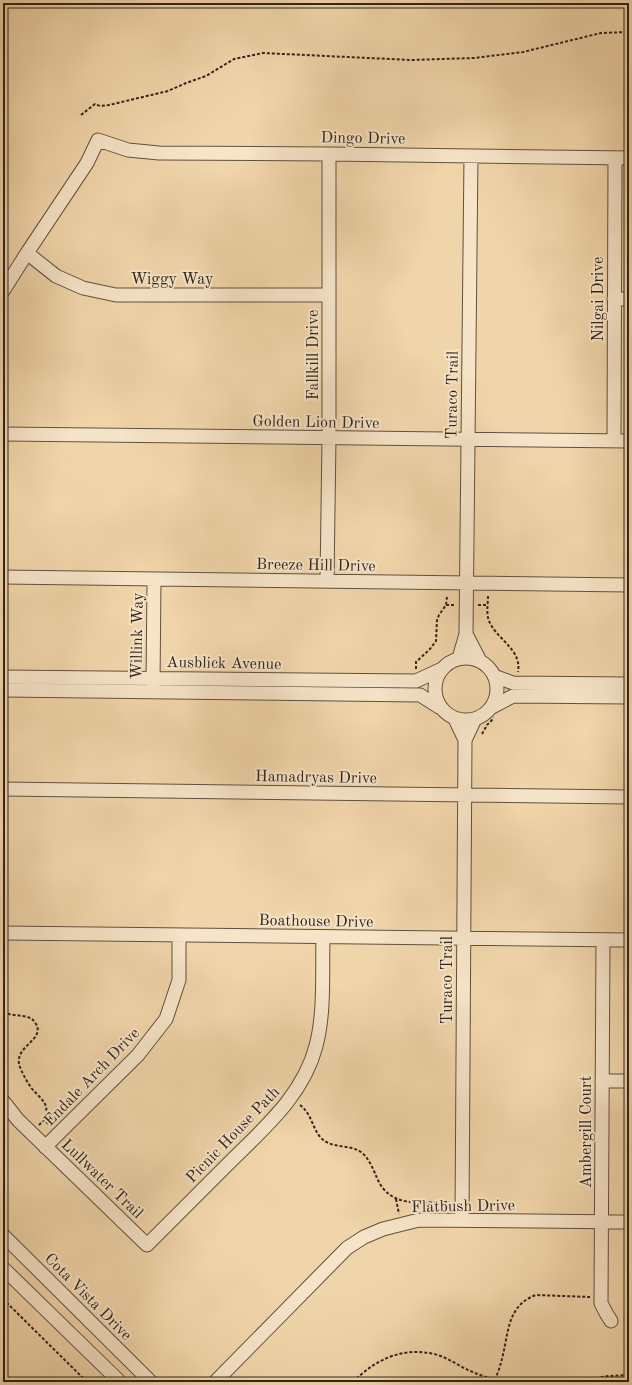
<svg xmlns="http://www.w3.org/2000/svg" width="632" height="1385" font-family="'Old Standard TT',serif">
<rect width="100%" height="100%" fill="#f1d5aa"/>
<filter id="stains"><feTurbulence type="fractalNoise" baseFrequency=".005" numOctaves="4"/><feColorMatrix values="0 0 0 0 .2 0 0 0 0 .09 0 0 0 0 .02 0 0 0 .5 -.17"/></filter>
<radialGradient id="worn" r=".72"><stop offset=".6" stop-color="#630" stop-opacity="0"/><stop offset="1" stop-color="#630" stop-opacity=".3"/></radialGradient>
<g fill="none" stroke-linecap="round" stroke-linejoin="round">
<defs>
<path id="minor" d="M27,253L56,276L83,288L116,295H329
M3,291L27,253L87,163L98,140L128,150L159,153L329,154L629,158
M614,299H629
M3,434L629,441
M614,441L615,158
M3,577L629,585
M327,581L329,438V154
M466,634L471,156
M435 689a31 31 0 1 1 62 0a31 31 0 1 1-62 0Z
M459,658L466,634L480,661
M494,676L513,683L629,684
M3,677L416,681L442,669
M153,686L154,580
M3,690L420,695L439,707
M492,707L513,696L629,697
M455,719L465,740L475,719
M3,789L629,797
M3,933L629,940
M603,940L601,1303L606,1313L611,1321
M602,1081H629
M3,1101L18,1120L147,1245C174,1218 201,1191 229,1163C263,1129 303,1096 316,1046C325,1012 322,972 323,937
M45,1147L138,1055L166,1019L179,980V936
M462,1220L465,740
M3,1235L151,1382
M3,1268L120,1382
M215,1382L347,1248L364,1237L383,1229L419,1220L629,1222"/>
</defs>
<use href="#minor" stroke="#60503f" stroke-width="15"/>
<path stroke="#2f241b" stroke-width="2" stroke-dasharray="3 2" stroke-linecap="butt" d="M81,115L95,104L100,106L109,105L168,91L186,83L206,76L234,59L263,53L411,60L474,58L523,52L601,33L629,32
M488,596C488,603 486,614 489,621C497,640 522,649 518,672
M446,605H456
M478,605H488
M416,669V662L430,649L436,641L437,620L439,615L446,605L447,596
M482,734L487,725L494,718
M3,1012C14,1018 30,1012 36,1024C45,1040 16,1045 19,1064C21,1071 26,1080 30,1086C38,1098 52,1102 44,1120
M300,1105C312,1114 312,1128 321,1138C332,1149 349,1144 361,1152C369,1158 373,1169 377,1178C390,1209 422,1202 449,1202
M39,1125L44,1120L51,1126
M396,1199L399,1214
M3,1299L87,1382
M495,1380C497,1374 500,1368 501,1362C509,1337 505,1306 536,1295L590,1297
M353,1382C376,1359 402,1347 434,1354C447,1357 457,1365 468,1370C479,1375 491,1379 503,1382
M576,1382L608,1376L629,1375"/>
<use href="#minor" stroke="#f6e4c8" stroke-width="13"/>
</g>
<g text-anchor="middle" stroke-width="4" stroke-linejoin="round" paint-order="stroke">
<g font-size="16" fill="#2f241b" stroke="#f6e4c8">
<text transform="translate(363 137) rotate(1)" y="6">Dingo Drive</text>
<text x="172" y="284">Wiggy Way</text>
<text transform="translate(597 299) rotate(-90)" y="6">Nilgai Drive</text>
<text transform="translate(312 355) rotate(-90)" y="6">Fallkill Drive</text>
<text transform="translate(451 395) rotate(-89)" y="6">Turaco Trail</text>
<text transform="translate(316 421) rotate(1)" y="6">Golden Lion Drive</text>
<text transform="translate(316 564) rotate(1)" y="6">Breeze Hill Drive</text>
<text transform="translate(136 636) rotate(-89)" y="6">Willink Way</text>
<text transform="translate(224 662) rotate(1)" y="6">Ausblick Avenue</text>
<text transform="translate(316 776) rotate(1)" y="6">Hamadryas Drive</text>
<text transform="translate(316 920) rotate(1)" y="6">Boathouse Drive</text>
<text transform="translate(446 980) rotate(-90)" y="6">Turaco Trail</text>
<text transform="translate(91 1076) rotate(-46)" y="6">Endale Arch Drive</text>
<text transform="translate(585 1132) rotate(-90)" y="6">Ambergill Court</text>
<text transform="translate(232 1134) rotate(-46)" y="6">Picnic House Path</text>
<text transform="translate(103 1178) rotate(44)" y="6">Lullwater Trail</text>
<text transform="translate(463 1205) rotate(-1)" y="6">Flatbush Drive</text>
<text transform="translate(89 1296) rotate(45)" y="6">Cota Vista Drive</text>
</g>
</g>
<rect width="632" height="1385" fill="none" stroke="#f1d5aa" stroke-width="16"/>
<rect x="4" y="4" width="624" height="1377" fill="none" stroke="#2f241b" stroke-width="2"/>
<rect x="8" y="8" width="616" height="1369" fill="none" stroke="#2f241b"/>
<rect width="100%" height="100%" filter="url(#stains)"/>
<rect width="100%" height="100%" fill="url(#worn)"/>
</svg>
